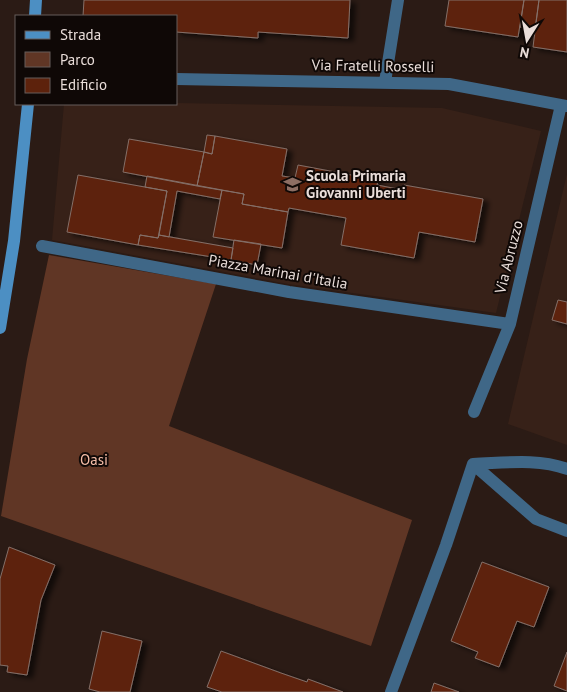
<svg xmlns="http://www.w3.org/2000/svg" width="567" height="692" font-family="'PT Sans',sans-serif">
<defs>
<filter id="shadow"><feDropShadow dx="5.5" dy="3" stdDeviation="2.5" flood-color="#0009"/></filter>
</defs>
<rect width="100%" height="100%" fill="#2b1b15"/>
<path fill="#372118" d="M176,103L442,108L541,131L496,313L288,284L52,240L64,104Z
M567,174V445L508,424Z"/>
<path fill="#603625" d="M49,255L216,284L169,426L412,520L371,646L1,516L27,359Z"/>
<path fill="#5d220c" stroke="#846f68" filter="url(#shadow)" d="M84,0H350L348,38L258,32V38L176,32V16H83Z
M449,0H524L518,37L445,26Z
M524,0H539L535,29L520,27Z
M539,0H567V52L533,47Z
M207,135L215,136L212,154L204,152Z
M215,136L287,149L282,176L295,178L298,165L378,180L377,185L403,190L404,185L483,199L475,242L419,232L414,258L341,245L346,218L289,208L288,212L242,204L244,194L197,186L204,152L212,154Z
M129,139L204,152L197,186L123,172Z
M78,175L167,191L158,238L140,235L138,245L67,232Z
M147,176L222,190L220,199L177,191L169,237L159,235L167,191L145,187Z
M222,190L244,194L242,204L288,212L282,248L213,237Z
M140,235L158,238L159,235L233,248L231,260L138,245Z
M234,240L261,244L257,265L231,260Z
M558,300L567,302V324L552,320Z
M9,547L55,565L41,600L27,675L7,672L8,666L0,665V579Z
M482,562L549,587L534,627L517,621L499,667L475,658L478,652L451,641Z
M102,631L142,641L130,692H100L89,689Z
M221,651L281,673L307,682L308,679L343,692H222L207,687Z
M567,652V691L554,686Z
M434,683L459,692H431Z"/>
<g fill="none" stroke-linecap="round" stroke-linejoin="round">
<path stroke="#3f6787" stroke-width="12" d="M176,79L449,84L567,106
M385,82L398,0
M42,246L289,292L510,324
M474,412L510,324L561,105
M473,464L536,519L567,531
M473,464C504,463 538,458 567,469
M391,692L446,545L473,464"/>
<path stroke="#4c8fc3" stroke-width="12" d="M35,16L36,0
M0,328L14,241L28,104"/>
</g>
<defs>
<symbol id="school-bare" viewBox="-9 -9 18 18"><path d="M0-5L7-2L0 1L-7-2ZM-4 1L0 2.5L4 1V4Q0 6-4 4Z" fill="#8d6e63" stroke="#0f0806" stroke-width="2.5" paint-order="stroke"/></symbol>
</defs>
<g fill-rule="evenodd">
<use href="#school-bare" x="280" y="172" width="25" height="25"/>
</g>
<g text-anchor="middle" stroke-width="4" stroke-linejoin="round" paint-order="stroke">
<g font-size="15" fill="#e9ddd9" stroke="#0f0806">
<text transform="translate(373 66) rotate(1)" y="5">Via Fratelli Rosselli</text>
<text transform="translate(509 257) rotate(-76)" y="5">Via Abruzzo</text>
<text transform="translate(278 272) rotate(10)" y="5">Piazza Marinai d'Italia</text>
</g>
<g font-size="15" font-weight="bold" fill="#e9ddd9" stroke="#0f0806" text-anchor="start">
<text x="306" y="181">Scuola Primaria<tspan x="306" dy="17">Giovanni Uberti</tspan></text>
</g>
<g font-size="15" fill="#f7bea8" stroke="#0f0806">
<text x="94" y="465">Oasi</text>
</g>
</g>
<rect x="15" y="15" width="162" height="90" fill="#0f0806" stroke="#665d5a"/>
<rect x="25" y="31" width="25" height="8" fill="#4c8fc3" stroke="#665d5a"/>
<text x="60" y="40" font-size="15" fill="#e9ddd9">Strada</text>
<rect x="25" y="52" width="25" height="15" fill="#603625" stroke="#665d5a"/>
<text x="60" y="65" font-size="15" fill="#e9ddd9">Parco</text>
<rect x="25" y="78" width="25" height="15" fill="#5d220c" stroke="#665d5a"/>
<text x="60" y="90" font-size="15" fill="#e9ddd9">Edificio</text>
<g transform="translate(527 40) rotate(191)" stroke="#0f0806" stroke-width="4" paint-order="stroke">
<path d="M0-4L9 19L0 12L-9 19Z" fill="#e9ddd9"/>
<text y="-8" font-size="14" font-weight="bold" text-anchor="middle" fill="#e9ddd9">N</text>
</g>
</svg>
